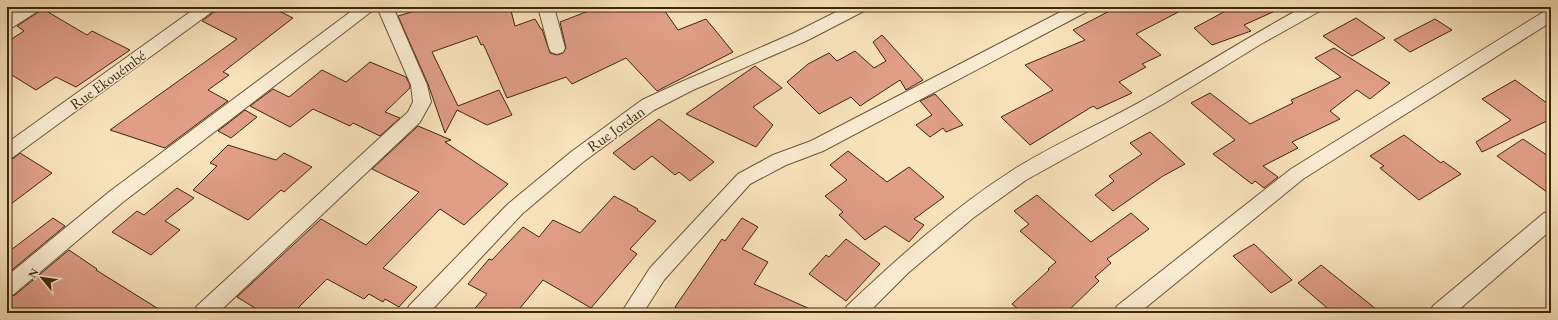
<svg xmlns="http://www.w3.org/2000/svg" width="1558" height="320" font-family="'EB Garamond',serif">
<rect width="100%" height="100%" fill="#f8e2ba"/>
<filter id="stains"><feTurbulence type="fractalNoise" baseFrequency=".005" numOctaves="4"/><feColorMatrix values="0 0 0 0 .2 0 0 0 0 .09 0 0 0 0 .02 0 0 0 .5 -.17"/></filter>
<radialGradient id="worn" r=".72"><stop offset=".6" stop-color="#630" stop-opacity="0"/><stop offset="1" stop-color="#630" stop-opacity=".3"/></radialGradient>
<path fill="#e09d88" stroke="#3f260b" d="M217,7H271L293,18L223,72L229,75L208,90L228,101L165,148L110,130L237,39L202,21L214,12Z
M415,7H510L515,26L535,19L541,29H542L550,53L557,55L563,53L566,48L560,22L599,7H662L678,30L706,19L733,52L657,91L626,58L572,84L566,77L507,98L486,50L483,44L481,45L477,36L432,52L458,106L499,90L512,115L487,125L457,110L445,133L428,84L398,16L415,11Z
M1117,7H1188L1136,34L1161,55L1142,64L1146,67L1119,82L1132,93L1097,109L1093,106L1030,145L1001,117L1053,90L1025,65L1085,40L1073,30Z
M1233,7H1284L1244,25L1251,31L1212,45L1194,28Z
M43,9L87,35L92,31L130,50L76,87L56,77L36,90L7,72V42L24,31L17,26Z
M1356,18L1385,38L1352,56L1323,36Z
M1435,19L1452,30L1410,52L1394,40Z
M882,35L923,80L906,90L900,80L860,106L851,97L819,114L787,82L808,64L829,53L837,61L855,51L874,68L886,61L873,42Z
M1334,48L1390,83L1370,99L1357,90L1330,111L1340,119L1292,142L1298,148L1263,166L1278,177L1264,188L1255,181L1252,184L1213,154L1235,140L1191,103L1210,93L1250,124L1293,103L1291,100L1341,77L1315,58Z
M370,62L406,77L410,85V88L385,112L400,118L380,136L353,123L350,126L313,109L290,127L250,106L273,89L289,97L322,70L346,82Z
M755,66L782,88L753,107L773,125L756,147L686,114Z
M1515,80L1551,106V119L1482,152L1476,142L1511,120L1482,99Z
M935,94L963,125L946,132L943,128L930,137L916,125L932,115L920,101Z
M245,110L257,117L231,138L218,131Z
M659,119L714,162L690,181L679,172L675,175L652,156L634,170L613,153Z
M418,126L451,140L445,142L508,184L464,225L440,209L383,268L417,287L399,307L385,299L383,302L369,294L364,299L327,279L293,313H263L237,297L321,219L366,245L419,192L372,169Z
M1150,132L1185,164L1163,176L1113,211L1095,195L1114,181L1109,176L1142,154L1130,143Z
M1404,135L1441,163L1443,161L1461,174L1419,200L1380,168L1384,166L1370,156Z
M1523,139L1551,158V195L1497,156Z
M228,145L276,160L284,153L312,167L284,192L281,190L248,220L193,190L217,166L210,163Z
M848,151L887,182L909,167L944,197L914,219L924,225L909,242L885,226L865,240L839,215L843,212L825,196L847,180L830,165Z
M20,153L52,173L7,207V160L14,158Z
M177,188L194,198L165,221L180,230L151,255L112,232L137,211L144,215Z
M1037,195L1091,242L1131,213L1149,229L1107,259L1111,263L1095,277L1099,281L1066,313H1023L1012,304L1049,270L1048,269L1056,262L1020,231L1029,224L1014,211Z
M614,196L638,209L637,210L656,221L630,249L637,254L591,308L543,280L516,313H471L487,294L468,284L489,259L492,260L523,227L539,237L553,220L580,233Z
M53,218L65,226L7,274V253Z
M742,218L758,227L742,249L768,262L754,284L819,313H687L675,307L722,239L725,241Z
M846,239L880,264L846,301L809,274L826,255L829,257Z
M1254,244L1292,280L1271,293L1233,256Z
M69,250L97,269L96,270L165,313H7V298L15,295Z
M1321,265L1381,313H1333L1298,283Z"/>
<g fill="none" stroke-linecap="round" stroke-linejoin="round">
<defs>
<path id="minor" d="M21,7H41L38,11L13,27L7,28V16Z
M197,7H216L213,11L13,157L7,159V143Z
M357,7H375L372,11L123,202L14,294L7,297V276L109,192Z
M377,7H393L427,85L431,102L420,122L218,313H194L197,306L408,112L413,102L411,85Z
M538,7H554L565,48L563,52L557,54L551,52L549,48Z
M846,7H867L864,11L806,41L693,90L654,110L583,162L522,214L429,313H406L409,306L508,204L571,152L642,100L681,82L794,33Z
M1070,7H1091L1088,11L823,151L786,165L750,184L664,280L643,313H621L650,268L738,174L773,155L811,141Z
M1303,7H1323L1320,11L1261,44L1165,103L1026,180L973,218L908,273L868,313H844L847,306C899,257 952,209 1013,170C1057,142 1108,121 1154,94C1204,65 1252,35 1303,7Z
M1551,10V22L1303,179L1139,313H1114L1117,306L1291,169L1545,11Z
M1551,211V230L1455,313H1430L1433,306L1544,213Z"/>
</defs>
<use href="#minor" stroke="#6d5537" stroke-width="2"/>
<use href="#minor" fill="#faecd2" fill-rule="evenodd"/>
</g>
<g text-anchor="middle" stroke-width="3" stroke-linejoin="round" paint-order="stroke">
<g font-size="15" fill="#3f260b" stroke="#faecd2">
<text transform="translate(108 80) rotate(-36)" y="5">Rue Ekouémbé</text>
<text transform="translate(616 129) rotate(-36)" y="5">Rue Jordan</text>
</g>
</g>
<rect width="1558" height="320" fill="none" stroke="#f8e2ba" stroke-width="24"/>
<rect x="8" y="8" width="1542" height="304" fill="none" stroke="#3f260b" stroke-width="2"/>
<rect x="12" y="12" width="1534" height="296" fill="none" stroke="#3f260b"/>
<g transform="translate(42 278) rotate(299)" stroke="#faecd2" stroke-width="3" paint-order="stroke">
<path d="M0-3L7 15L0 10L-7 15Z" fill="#3f260b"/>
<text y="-6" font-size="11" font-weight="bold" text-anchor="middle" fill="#3f260b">N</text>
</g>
<rect width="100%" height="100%" filter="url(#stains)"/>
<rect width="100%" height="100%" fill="url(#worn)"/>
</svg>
